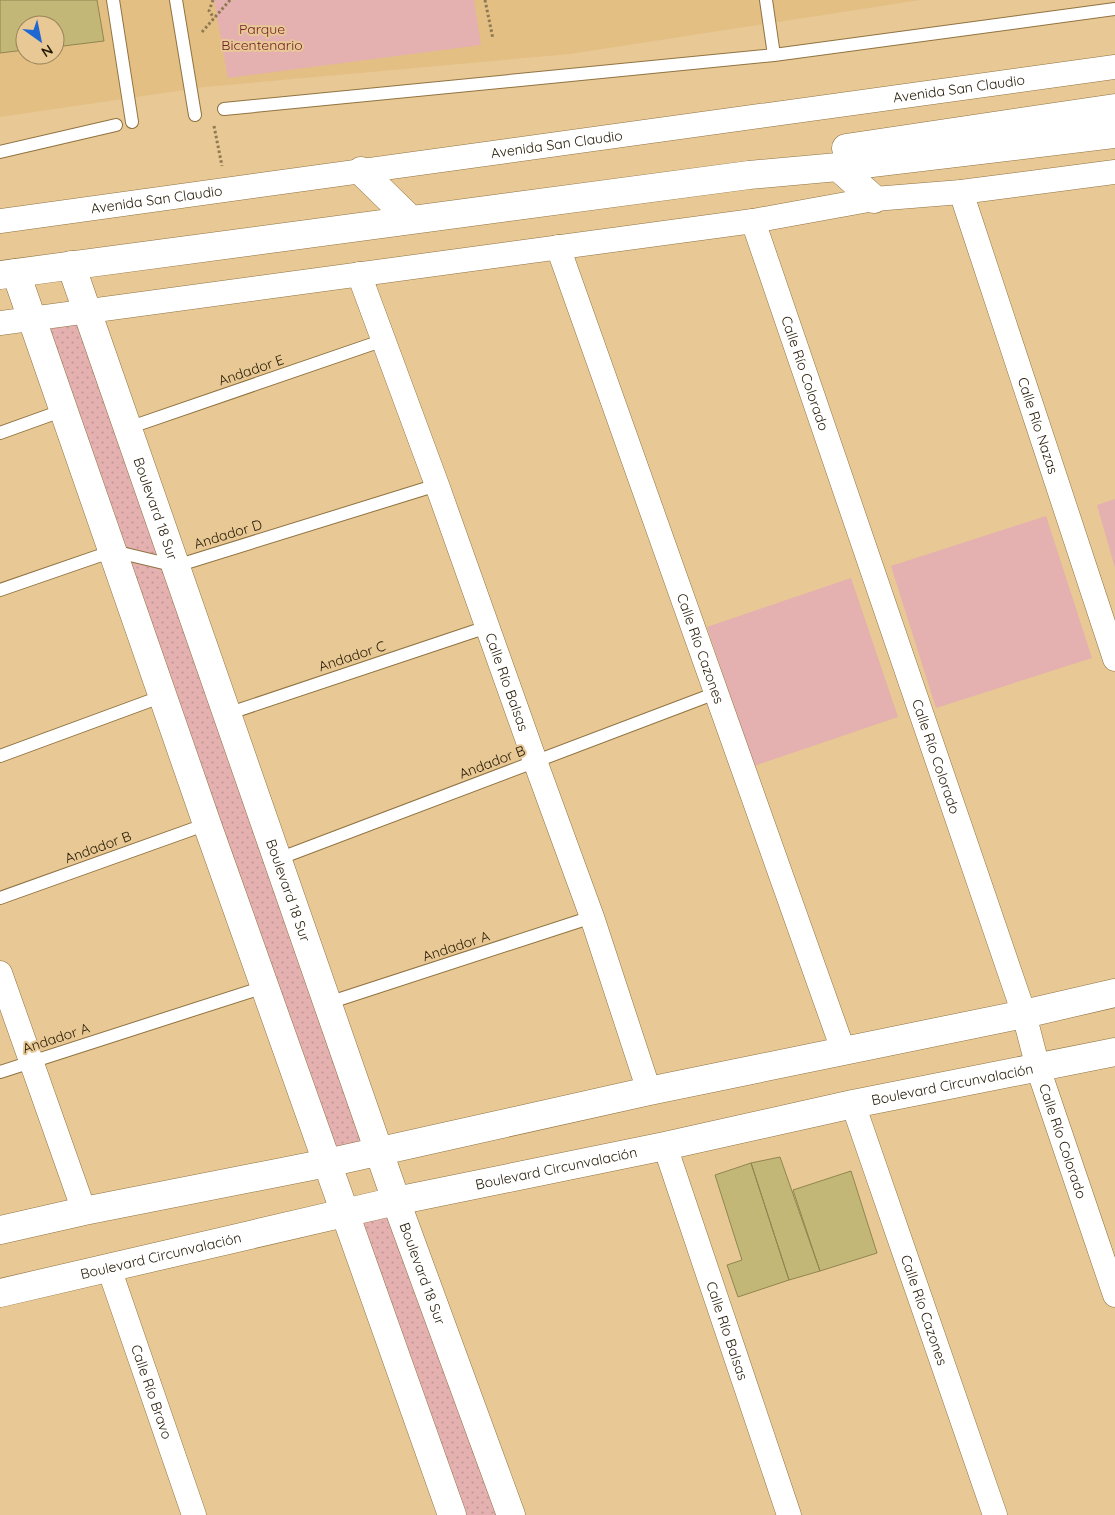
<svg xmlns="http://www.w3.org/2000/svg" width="1115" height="1515" font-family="Quicksand,sans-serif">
<defs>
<pattern id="garden-dots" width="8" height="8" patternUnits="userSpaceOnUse" patternTransform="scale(1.25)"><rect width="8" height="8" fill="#e4b0b0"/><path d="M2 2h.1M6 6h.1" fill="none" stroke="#c39796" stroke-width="1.8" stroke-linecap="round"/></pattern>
</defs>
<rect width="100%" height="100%" fill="#e8c894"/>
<path fill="#e3bf84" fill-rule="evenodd" d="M0,0H920L570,54L205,87L0,117ZM25,25H55V55H25Z"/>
<path fill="#e4b0b0" d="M214,0H474L481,45L228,78Z
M1115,499V568L1097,505Z
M1046,516L1092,658L936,708L891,566Z
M851,578L898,717L754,766L707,627Z"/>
<path fill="url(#garden-dots)" d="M87,311L379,1145L323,1158L32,319Z
M401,1210L512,1515H450L346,1223Z"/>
<path fill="#c3b777" stroke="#90864f" d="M0,0H97L104,41L55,47V25H25V50L0,53Z
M780,1157L820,1271L789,1280L751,1163Z
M751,1163L789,1280L738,1297L727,1265L742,1260L715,1175Z
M851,1171L877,1253L820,1271L793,1190Z"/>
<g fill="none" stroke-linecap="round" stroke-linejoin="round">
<defs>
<path id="lane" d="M113,0L132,122
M176,0L195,115
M766,0L774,55
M224,109L774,55L1115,9
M0,152L116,125
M128,428L384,340
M0,433L64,410
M0,590L113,551L176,566L437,485
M227,714L487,627
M0,756L163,696
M278,859L716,693
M0,898L207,824
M328,1003L592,917
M0,1072L264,987"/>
<g id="street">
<path id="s1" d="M961,192L1115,659"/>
<path id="s2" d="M0,221L1115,67"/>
<path id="s3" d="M753,221L1024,1014L1038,1068L1115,1295"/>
<path id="s4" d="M558,247L843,1050"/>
<path id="s5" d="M359,274L437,485L535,761L592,917L649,1091"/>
<path d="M0,323L753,221L874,199L961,192L1115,172"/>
<path d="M0,973L84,1211"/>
<path id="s6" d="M853,1104L995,1515"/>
<path id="s7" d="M665,1146L789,1515"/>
<path id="s8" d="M109,1268L194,1515"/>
</g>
<g id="secondary">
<path d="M846,148L1115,108"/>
<path d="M838,167L874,199"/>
<path d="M361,171L410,219"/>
<path id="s9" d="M71,265L400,1212L511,1515"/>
<path d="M16,273L207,824L452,1515"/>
<path d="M0,275L749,175L838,167L1115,134"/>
<path d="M0,1230L84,1211L327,1163L649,1091L1024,1014L1115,993"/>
<path id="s10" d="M0,1293L396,1201L665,1146L853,1104L1115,1052"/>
</g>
</defs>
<use href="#lane" stroke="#907341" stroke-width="14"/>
<use href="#street" stroke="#907341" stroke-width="25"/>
<use href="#secondary" stroke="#907341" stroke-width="29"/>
<path stroke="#8f7953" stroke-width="3" stroke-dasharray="2.5 2.5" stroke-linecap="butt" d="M213,0L209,11L214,18
M485,0L493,39
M202,32L230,0
M214,126L222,166"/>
<use href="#lane" stroke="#fff" stroke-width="12"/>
<use href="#street" stroke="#fff" stroke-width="24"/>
<use href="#secondary" stroke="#fff" stroke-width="28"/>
</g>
<g text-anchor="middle" stroke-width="4" stroke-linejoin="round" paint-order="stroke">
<g font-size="14" fill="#732129" stroke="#e8c894">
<text x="262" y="34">Parque<tspan x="262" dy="16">Bicentenario</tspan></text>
</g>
<g font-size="14" fill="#231804" stroke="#e8c894">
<text dy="5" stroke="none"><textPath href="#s2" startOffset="968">Avenida San Claudio</textPath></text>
<text dy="5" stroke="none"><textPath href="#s2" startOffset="562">Avenida San Claudio</textPath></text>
<text dy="5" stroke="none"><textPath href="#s2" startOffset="158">Avenida San Claudio</textPath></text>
<text transform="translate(251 370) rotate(-19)" y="5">Andador E</text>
<text dy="5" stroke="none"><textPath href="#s3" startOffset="161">Calle Río Colorado</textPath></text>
<text dy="5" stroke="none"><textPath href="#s1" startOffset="246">Calle Río Nazas</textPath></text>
<text dy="5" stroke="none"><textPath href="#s9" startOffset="258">Boulevard 18 Sur</textPath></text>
<text transform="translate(228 534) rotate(-17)" y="5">Andador D</text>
<text dy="5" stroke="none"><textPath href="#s4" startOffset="426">Calle Río Cazones</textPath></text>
<text transform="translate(352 656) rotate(-18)" y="5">Andador C</text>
<text dy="5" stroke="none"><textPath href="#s5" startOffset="434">Calle Río Balsas</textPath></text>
<text dy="5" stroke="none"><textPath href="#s3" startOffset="566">Calle Río Colorado</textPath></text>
<text transform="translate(492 762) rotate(-21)" y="5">Andador B</text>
<text transform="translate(98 847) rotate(-20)" y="5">Andador B</text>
<text dy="5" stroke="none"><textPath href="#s9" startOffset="662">Boulevard 18 Sur</textPath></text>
<text transform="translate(456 946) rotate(-18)" y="5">Andador A</text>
<text transform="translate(56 1038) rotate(-18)" y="5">Andador A</text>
<text dy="5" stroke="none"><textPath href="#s10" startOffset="975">Boulevard Circunvalación</textPath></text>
<text dy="5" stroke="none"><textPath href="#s3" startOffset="971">Calle Río Colorado</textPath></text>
<text dy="5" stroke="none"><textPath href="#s10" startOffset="570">Boulevard Circunvalación</textPath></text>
<text dy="5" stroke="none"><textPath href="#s10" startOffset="165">Boulevard Circunvalación</textPath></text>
<text dy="5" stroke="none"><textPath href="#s9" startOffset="1068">Boulevard 18 Sur</textPath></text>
<text dy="5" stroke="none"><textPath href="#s6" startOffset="218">Calle Río Cazones</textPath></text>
<text dy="5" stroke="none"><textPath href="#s7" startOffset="195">Calle Río Balsas</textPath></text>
<text dy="5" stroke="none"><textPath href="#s8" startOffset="131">Calle Río Bravo</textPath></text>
</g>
</g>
<g transform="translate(40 40) rotate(147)"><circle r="24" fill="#e8c894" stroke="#99825a"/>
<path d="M0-4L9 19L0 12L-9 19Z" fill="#1f67d2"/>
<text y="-8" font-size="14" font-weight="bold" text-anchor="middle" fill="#231804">N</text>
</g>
</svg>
